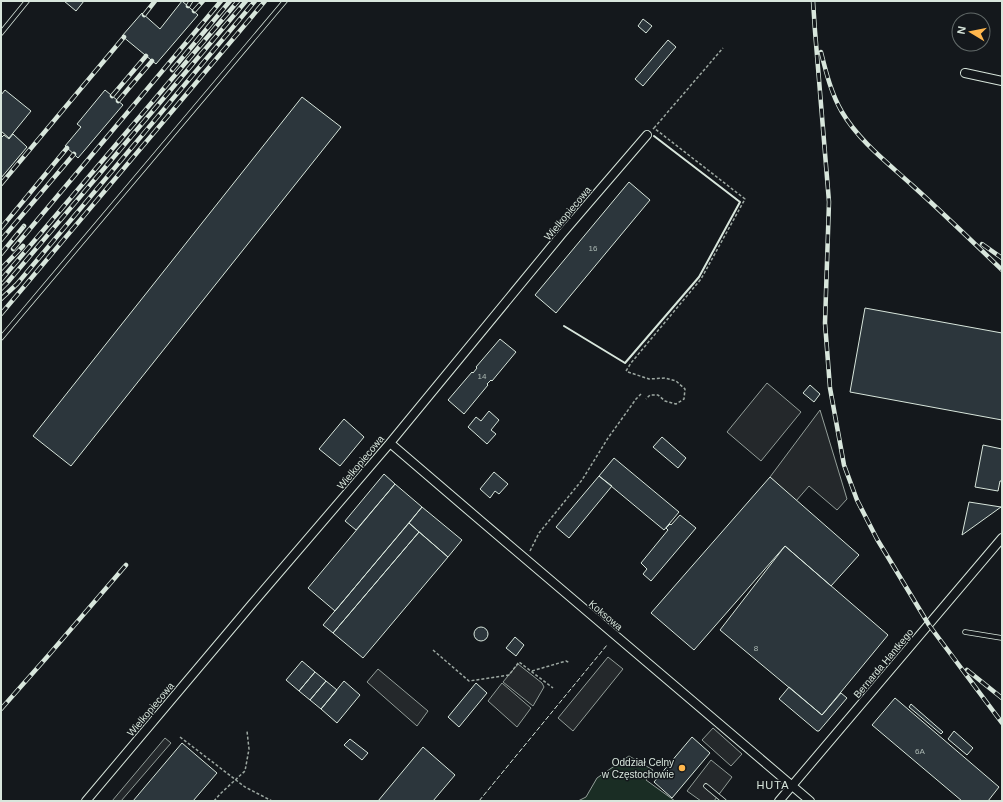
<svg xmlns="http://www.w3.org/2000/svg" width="1003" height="802" font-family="Helvetica,sans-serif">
<rect width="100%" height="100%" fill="#14181c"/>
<path fill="#1a2d24" stroke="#939e99" d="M629,756L653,770L646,780L675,801H578L586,797L597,778Z"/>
<path fill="#24282b" stroke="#939e99" d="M767,383L801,412L761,461L727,432Z
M820,410L847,499L837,510L809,486L796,501L770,477Z
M608,657L623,669L573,731L558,718Z
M518,664L542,683L544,687L533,706L503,682Z
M378,669L428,711L417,726L367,682Z
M502,683L531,708L517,727L488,701Z
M713,728L742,754L731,766L702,740Z
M165,738L171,743L121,801H112Z
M711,760L732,777L714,801H701L687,791Z"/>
<path fill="#2c363c" stroke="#d8e6dc" d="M64,1H84L76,11Z
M182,1L198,15L156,64L122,36L142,13L160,29Z
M643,19L652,26L646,33L638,26Z
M668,40L676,47L643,86L635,79Z
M5,90L31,111L9,138L1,131V95Z
M105,90L123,105L78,158L65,146L81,127L77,124Z
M302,97L341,127L71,466L33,436Z
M13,134L27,147L1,178V138L4,135L9,139Z
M629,182L650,200L556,313L535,295Z
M865,308L1002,333V420L850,392Z
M500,339L516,352L492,381L491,380L487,384L488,385L464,414L448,400L472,372L473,373L477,368L476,367Z
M810,385L820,394L814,402L803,393Z
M489,411L499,420L491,430L496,434L487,444L468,427L476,417L481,421Z
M344,419L364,437L340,466L319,449Z
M662,437L686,458L678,468L653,447Z
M983,445L1002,449V481H1000L998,491L975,487Z
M614,458L679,512L664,530L599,476Z
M494,472L508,484L499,494L495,491L490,498L480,489Z
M384,474L395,484L356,530L345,521Z
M599,476L612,486L569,538L556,527Z
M770,477L859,555L831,586L785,546L694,650L651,613Z
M395,484L422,507L335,611L308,588Z
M969,502L1001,507L962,535Z
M422,507L462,540L448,557L409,523Z
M680,515L696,528L651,581L643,574L647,569L641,563L668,530L666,528L670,524L671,525Z
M409,523L419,532L333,633L323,625Z
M419,532L448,557L363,658L333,633Z
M785,546L888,635L822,715L720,630Z
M474 634a7 7 0 1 1 14 0a7 7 0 1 1-14 0Z
M515,637L524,645L516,656L506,648Z
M302,661L315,672L299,691L286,680Z
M315,672L326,681L310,700L299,691Z
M326,681L337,690L321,709L310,700Z
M344,681L360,695L337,723L321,709Z
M476,683L487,693L459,727L448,717Z
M789,687L822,715L841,693L847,698L819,731H817L779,699Z
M895,698L999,787L988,801H962L872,725Z
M911,704L943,732L941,734L909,707Z
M954,731L973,748L967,755L948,739Z
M692,737L710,753L672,798L654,782Z
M350,739L368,753L362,760L344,745Z
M182,743L217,773L193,801H133Z
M423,747L455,775L433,801H378Z"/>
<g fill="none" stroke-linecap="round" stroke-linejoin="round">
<defs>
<path id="service" d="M1,33L27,1
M1,338L285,1
M965,632L1002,638
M706,786L724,801"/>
<path id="minor" d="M965,73L1002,81
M390,443L481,521L810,801
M86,801L252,604L390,443L561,235L647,135
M779,801L1002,538"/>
</defs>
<use href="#service" stroke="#d8e6dc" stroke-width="5.5"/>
<use href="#minor" stroke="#d8e6dc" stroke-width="10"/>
<path stroke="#9da8a2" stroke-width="1.5" stroke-dasharray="3 2" stroke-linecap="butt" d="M654,128L723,48
M626,371L631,363L701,279L745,199L654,128L653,129
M628,372L649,379L665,378L676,381L685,389L684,399L676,404L665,401L658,395H650L646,399
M530,551L539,533L582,480L608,438L636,399L641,394
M433,650L469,681L509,675L519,662L553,688
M532,671L566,661L570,663
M180,737L245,787L272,801
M214,801L220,794L245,771L249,749L247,731"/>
<use href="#service" stroke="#14181c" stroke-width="4"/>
<use href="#minor" stroke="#14181c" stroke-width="8"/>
<defs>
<path id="rail" d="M813,1L815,31L829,202L825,323L830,388L844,465L857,500L877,539L929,625L1002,723
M188,6L191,1
M194,11L203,1
M144,15L155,1
M821,52C826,72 831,93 842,112C859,141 889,164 913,186C944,214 973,242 1002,270
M172,70L230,1
M112,96L146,56
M118,101L152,61
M1,184L124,37
M1,228L67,148
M1,240L74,154
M982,244L1002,258
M13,249L221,1
M1,254L24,226
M1,269L23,246
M1,280L238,1
M1,289L7,283L246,1
M1,299L17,284L255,1
M1,314L265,1
M967,670L1002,698
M1,709L47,657L126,565"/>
</defs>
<use href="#rail" stroke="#d8e6dc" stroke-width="4.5"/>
<use href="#rail" stroke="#14181c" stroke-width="3" stroke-dasharray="9" stroke-linecap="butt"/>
<path stroke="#d8e6dc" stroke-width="1" stroke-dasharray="5 2" stroke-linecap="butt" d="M479,801L607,645"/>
<path stroke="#d8e6dc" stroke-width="2" d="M564,326L625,363L699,277L740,202L654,136"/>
</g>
<circle fill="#ffb74d" stroke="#14181c" stroke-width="1.5" cx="682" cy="768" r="4"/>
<g text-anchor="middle" stroke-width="3" stroke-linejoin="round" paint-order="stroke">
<g font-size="8" fill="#adbab4">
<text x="593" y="251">16</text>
<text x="482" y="379">14</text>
<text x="756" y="651">8</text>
<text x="920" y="754">6A</text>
</g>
<g font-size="10" fill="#d8e6dc" stroke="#14181c">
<text transform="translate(567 213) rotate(-50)" y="4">Wielkopiecowa</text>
<text transform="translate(360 462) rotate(-50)" y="4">Wielkopiecowa</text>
<text transform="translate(606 615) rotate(40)" y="4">Koksowa</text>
<text transform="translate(883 663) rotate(-50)" y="4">Bernarda Hantkego</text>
<text transform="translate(150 709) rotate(-50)" y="4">Wielkopiecowa</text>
</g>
<g font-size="10" fill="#d8e6dc" stroke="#14181c" text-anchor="end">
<text x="674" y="766">Oddział Celny<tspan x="674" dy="12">w Częstochowie</tspan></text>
</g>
<g font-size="11" letter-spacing="1" fill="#d8e6dc" stroke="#14181c">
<text x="773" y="789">HUTA</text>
</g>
</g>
<rect width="1003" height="802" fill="none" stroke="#d8e6dc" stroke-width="4"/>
<g transform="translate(971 32) rotate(280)"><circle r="19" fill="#14181c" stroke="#626a69"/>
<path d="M0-3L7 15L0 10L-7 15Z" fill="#ffb74d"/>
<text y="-6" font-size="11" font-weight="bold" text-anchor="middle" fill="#d8e6dc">N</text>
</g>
</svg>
